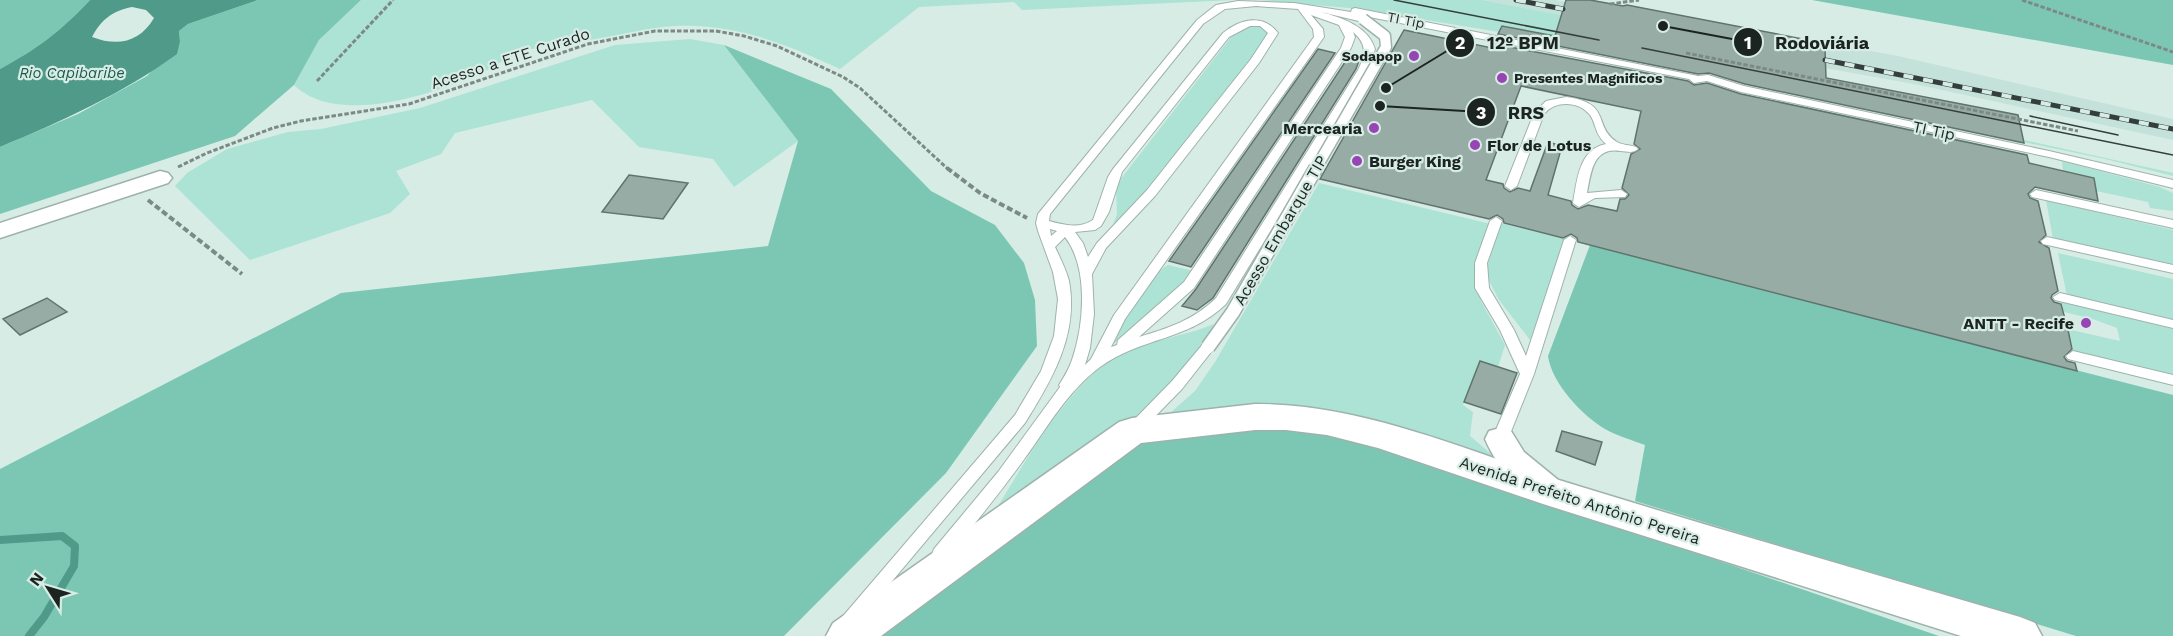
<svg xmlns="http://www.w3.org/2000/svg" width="2173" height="636" font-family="'Work Sans',sans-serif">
<rect width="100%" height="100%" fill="#d7ece5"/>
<path fill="#c4e2da" d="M1483,0H1556L1565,2L1561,15Z
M1803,39L1898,56L2173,119V140L1919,85L1825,68V49L1803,45Z"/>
<path fill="#ace3d4" d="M361,0H1233L1022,10L1014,2L919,7L840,69C786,44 735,23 675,26C649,27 621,35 595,39C572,43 546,45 523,51C509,56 496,66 483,72C435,94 337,127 294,85L319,40Z
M1260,0H1482L1604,23L1597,44L1503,26L1499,32L1360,9Z
M1250,25H1259L1270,34L1148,192L1111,230L1117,214L1116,185L1238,28Z
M690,39L724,45L798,141L734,187L713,159L639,147L592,100L455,133L441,154L396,171L410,194L390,213L250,260L175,186L187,173L227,149L288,132L321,129L420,108L615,45Z
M1722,73L2164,171L2173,173V176L2105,159L1855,107Z
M2062,161L2160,187L2173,193V211L2150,208L2148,202L2096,191L2094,178L2063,171Z
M1319,183L1491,224L1474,277L1481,301L1505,345L1498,367L1480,361L1463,405L1473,412L1470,436L1516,475L1161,421L1195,391L1215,362Z
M2046,200L2173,230V267L2053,239Z
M1501,223L1566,239L1557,269L1530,340L1499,300L1485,273Z
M2058,253L2173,279V321L2067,296Z
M1168,265L1194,271L1182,286L1111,346C1122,323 1146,276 1168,265Z
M2061,302L2173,329V378L2074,353L2067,329L2120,341L2117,328L2093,319L2064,312Z
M1214,324C1192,364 1161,402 1124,429C1085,458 1040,481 998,506C1027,459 1069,383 1118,356C1147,340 1183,337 1214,324Z"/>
<path fill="#7cc7b4" d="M0,0H90C61,31 37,49 0,69Z
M258,0H361L319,40L294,85L235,136L0,214V147L78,114L147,76L180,41L179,31L188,24Z
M1812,0H2173V65Z
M724,45L831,89L931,191L995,225L1024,263L1035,300L1037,346L946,473L784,636H0V469L341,293L768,246L798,141Z
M1590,245L2173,395V636H2076L1635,501L1645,445C1632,440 1617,436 1605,429C1582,415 1552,384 1548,356Z
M1269,425L1344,433L1939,636H853L1138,441Z"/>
<path fill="#509a89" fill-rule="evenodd" d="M90,0H258L188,24L179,31L180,41L177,54C122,94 62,121 0,147V69C37,49 61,31 90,0ZM132,7L146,10L154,18C140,42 118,47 92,37C101,20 112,11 132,7Z"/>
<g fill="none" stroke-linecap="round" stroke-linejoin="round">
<path stroke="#509a89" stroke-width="8" d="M0,540L62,536L75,546L74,566L44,617L29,636"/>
</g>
<path fill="#98aca6" stroke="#60736d" stroke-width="1.5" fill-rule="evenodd" d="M1566,0H1590L1623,6L1627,5L1803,39V45L1825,49L1826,78L2018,115L2024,143L1745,84L1709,73L1698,74L1498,34L1502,26L1555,36Z
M1404,30L1492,48L1494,44L1688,81L1694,85L1707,83L1741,94L2027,155L2029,163L2094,178L2098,201L2035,187L2028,194L2030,198L2038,201L2046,235L2039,242L2049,248L2058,291L2052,295L2051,298L2054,302L2061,304L2068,330L2072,349L2064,357L2067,361L2075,363L2077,371L1578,242L1577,238L1571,234L1563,238L1504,223L1503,219L1497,215L1489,219L1320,179ZM1521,86L1641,111L1634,144L1640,149L1631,154L1622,188L1629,195L1625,199H1620L1617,211L1588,205L1578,209L1572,205L1571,201L1548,195L1562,146L1548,142L1530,191L1518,188L1510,192L1504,188L1503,184L1486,180Z
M1318,49L1335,53L1191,267L1169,261Z
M1349,56L1360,58L1356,69L1213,298L1197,310L1182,306L1196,289Z
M629,175L688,183L663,219L602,212Z
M47,298L67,312L20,335L3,319Z
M1480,361L1517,373L1501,414L1464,402Z
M1562,431L1602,442L1595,465L1556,451Z"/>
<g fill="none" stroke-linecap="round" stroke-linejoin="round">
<defs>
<path id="service" d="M1238,1L1294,3L1351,12L1352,9L1355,8L1698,76L1708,75L1744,86L2049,151L2173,180V188L2049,157L1741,92L1707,81L1694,83L1689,79L1359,15L1368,19L1363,22L1321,12C1342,18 1368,26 1375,49L1365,76L1226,304C1188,341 1141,337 1100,367C1067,392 1049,425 1025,458C1000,493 973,526 946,559L940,561L934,559L932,554L934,549L998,472L1060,387L1059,385C1064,377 1069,369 1072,360C1084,325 1089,268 1065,237L1055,247C1060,258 1066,269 1069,281C1079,334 1052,380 1025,423L846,636H826L1015,415L1041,371L1054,336L1058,299L1053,272L1038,231L1036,223L1038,214L1197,20L1216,5ZM1256,6L1298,9L1313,29L1314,37L1114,315L1091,359L1085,365L1090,348L1094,314L1092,274L1106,248L1155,196L1259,63L1278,33C1263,13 1240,19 1223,33L1113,169L1108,177L1093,220C1079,229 1064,225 1049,221L1050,214L1203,24L1225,9ZM1311,15L1339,25L1345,37L1341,48L1184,282L1118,340L1117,345L1111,347L1125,319L1324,37L1323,29ZM1250,26H1260L1268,33L1251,59L1147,190L1097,243L1088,257L1083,243L1075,232L1095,230L1101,226L1109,212L1122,172L1229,37ZM1353,32C1367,44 1366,54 1358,70L1216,298C1194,320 1168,328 1139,337L1194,288L1351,48L1355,37ZM1050,229L1057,231L1051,236Z
M1566,97C1613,103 1592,126 1617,142C1622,145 1630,145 1636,147L1638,149C1632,154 1627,151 1620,151C1593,147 1591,172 1587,193L1621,190L1627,194L1625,197L1595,198L1579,207L1573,203C1577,180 1579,149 1606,144C1594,133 1597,125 1590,115C1579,101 1555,100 1544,114L1517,186L1511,190L1505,186L1534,113L1546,101Z
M2036,190L2173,220V228L2032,197L2030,194Z
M1496,217L1502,221L1487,263L1489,288L1514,330L1526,356L1564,240L1570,236L1576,240L1534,374L1508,439L1505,443H1495L1492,439L1520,374L1500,330L1475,288V263L1490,221Z
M2047,237L2173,265V273L2043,244L2041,241Z
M2060,293L2173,320V328L2055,300L2053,297Z
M1208,342L1215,347L1182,389L1138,434H1128L1126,430L1128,426L1172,381L1203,344Z
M2073,351L2173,375V385L2068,359L2066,356Z"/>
<path id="minor" d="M160,171L168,173L172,178L168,183L0,238V223Z
M1500,428L1511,431L1524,452L1557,479L1562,487L1557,495C1525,506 1496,465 1485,439L1489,431Z"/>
<path id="tertiary" d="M1255,404C1362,404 1462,449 1562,481C1714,528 1867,572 2020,617L2035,623L2042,636H1961L1543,504L1378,448L1327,435L1286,430H1255L1141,443L881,636H826L833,623L1119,422L1132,418Z"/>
</defs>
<use href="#service" stroke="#9eb2ac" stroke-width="2"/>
<use href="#minor" stroke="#9eb2ac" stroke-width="3"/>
<use href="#tertiary" stroke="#9eb2ac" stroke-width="3"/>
<path stroke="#7c8a86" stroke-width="3" stroke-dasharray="4.5 2" stroke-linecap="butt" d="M2022,0L2173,52
M1610,4L1639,0
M1686,53L2078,131
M317,81L393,0
M178,167L207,153L273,128L301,121L409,104L588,44L655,31H716L744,36L777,46L843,77L860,88L949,170"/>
<path stroke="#7c8a86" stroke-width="4" stroke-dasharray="6 3" stroke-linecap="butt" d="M947,168L980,193L1027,218
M148,200L242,274"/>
<use href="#service" fill="#fff" fill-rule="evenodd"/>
<use href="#minor" fill="#fff" fill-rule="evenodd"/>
<use href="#tertiary" fill="#fff" fill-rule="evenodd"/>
<path stroke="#343e3b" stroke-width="1.5" d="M1394,0L1599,40
M1642,48L2173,155
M2030,116L2118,135"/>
<defs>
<path id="rail" d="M1516,0L1563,9
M1825,60L2173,129"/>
</defs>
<use href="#rail" stroke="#343e3b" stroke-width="5"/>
<use href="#rail" stroke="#d7ece5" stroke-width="4" stroke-dasharray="10" stroke-linecap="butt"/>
<defs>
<path id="service-bridge-far1" d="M1315,170L1386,47L1385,36L1363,19"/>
<path id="service-bridge" d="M1208,347L1233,312L1316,168"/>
</defs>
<use href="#service-bridge-far1" stroke="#9eb2ac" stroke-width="13" stroke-linecap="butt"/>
<use href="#service-bridge" stroke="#9eb2ac" stroke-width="16" stroke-linecap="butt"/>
<use href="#service-bridge-far1" stroke="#fff" stroke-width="10"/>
<use href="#service-bridge" stroke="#fff" stroke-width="13"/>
</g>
<g fill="#9745b4" stroke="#d7ece5" stroke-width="2">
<circle cx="1414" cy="56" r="6"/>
<circle cx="1502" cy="78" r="6"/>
<circle cx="1374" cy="128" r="6"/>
<circle cx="1475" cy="145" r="6"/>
<circle cx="1357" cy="161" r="6"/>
<circle cx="2086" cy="323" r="6"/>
</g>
<g text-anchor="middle" stroke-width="4.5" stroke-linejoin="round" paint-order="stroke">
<g font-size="14" fill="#1c2422" stroke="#d7ece5">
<text transform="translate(1406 20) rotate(11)" y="5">TI Tip</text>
</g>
<g font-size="14" font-weight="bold" fill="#1c2422" stroke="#d7ece5" text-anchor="end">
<text x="1402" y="61">Sodapop</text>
<text x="1514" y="83" text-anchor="start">Presentes Magnificos</text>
</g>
<g font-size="15" font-style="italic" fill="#1b594c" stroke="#d7ece5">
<text x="72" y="78">Rio Capibaribe</text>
</g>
<g font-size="16" fill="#1c2422" stroke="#d7ece5">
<text transform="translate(510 58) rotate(-18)" y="6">Acesso a ETE Curado</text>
<text transform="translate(1934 130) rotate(12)" y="6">TI Tip</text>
<text transform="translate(1280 230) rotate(-60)" y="6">Acesso Embarque TIP</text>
<text transform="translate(1580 500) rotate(18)" y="6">Avenida Prefeito Antônio Pereira</text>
</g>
<g font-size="16" font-weight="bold" fill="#1c2422" stroke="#d7ece5" text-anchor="end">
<text x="1362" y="134">Mercearia</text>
<text x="1487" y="151" text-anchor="start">Flor de Lotus</text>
<text x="1369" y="167" text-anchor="start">Burger King</text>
<text x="2074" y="329">ANTT - Recife</text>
</g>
</g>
<path fill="none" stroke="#1c2422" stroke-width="2" d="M1663 26L1748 42M1386 88L1460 43M1380 106L1481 112"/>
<g fill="#1c2422" stroke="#d7ece5" stroke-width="2">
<circle cx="1663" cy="26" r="6"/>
<circle cx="1386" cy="88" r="6"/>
<circle cx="1380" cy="106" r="6"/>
<circle cx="1748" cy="42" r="15"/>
<circle cx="1460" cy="43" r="15"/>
<circle cx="1481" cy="112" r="15"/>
</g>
<g font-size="18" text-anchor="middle" font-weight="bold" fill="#fff">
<text x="1748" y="49">1</text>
<text x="1460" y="49">2</text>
<text x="1481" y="119">3</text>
</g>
<g font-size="18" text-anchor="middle" font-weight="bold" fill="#1c2422" stroke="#d7ece5" stroke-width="4.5" stroke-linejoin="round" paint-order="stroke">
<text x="1822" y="49">Rodoviária</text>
<text x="1523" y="49">12º BPM</text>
<text x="1526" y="119">RRS</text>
</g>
<g transform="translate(48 588) rotate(307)" stroke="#d7ece5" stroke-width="4.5" paint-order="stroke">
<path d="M0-4.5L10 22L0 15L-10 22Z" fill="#1c2422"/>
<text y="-9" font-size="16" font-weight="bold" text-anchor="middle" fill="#1c2422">N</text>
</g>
</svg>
